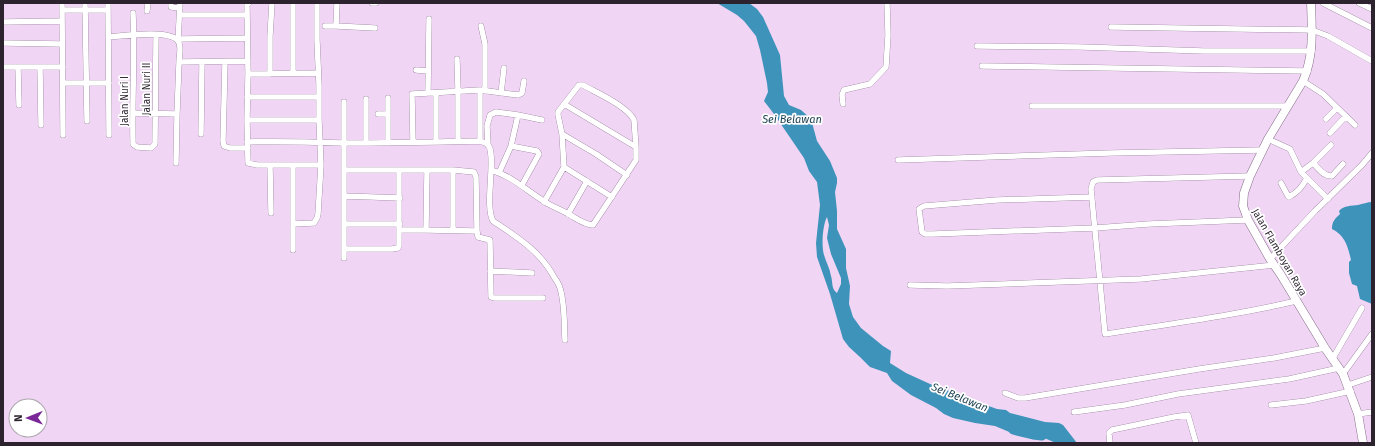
<svg xmlns="http://www.w3.org/2000/svg" width="1375" height="446" font-family="'Fira Sans',sans-serif">
<rect width="100%" height="100%" fill="#f0d5f4"/>
<path fill="#3e93bb" fill-rule="evenodd" d="M717,3H749L757,9L763,17L780,55L784,96L789,105L801,110L811,119L817,141L830,161L837,178V183L835,192L837,211V229L846,249V268L850,286L849,304L853,317L861,328L883,346L891,351L890,363L906,373L941,389L959,393L966,398L997,409L1006,410L1010,413L1045,422L1059,423L1063,425L1077,443H1056L1042,437H1033L1027,433L1014,434L995,426L975,423L953,418L944,414L936,408L911,395L892,381L887,373L870,367L860,357L849,347L843,339L830,294L817,257L816,243L820,205L817,182L809,171L804,158L774,114L764,101L768,92L767,83L760,50L756,36L744,21L737,15ZM827,217L829,225L827,238L831,254L841,278V284L837,293C831,289 833,282 831,276C830,269 826,262 824,255C821,245 823,224 827,217Z
M1372,202V304L1360,299L1357,286L1352,284L1349,273V262L1351,260C1348,247 1345,235 1332,229C1332,221 1335,219 1340,214L1339,211C1344,205 1352,206 1358,205C1363,204 1367,202 1372,202Z"/>
<g fill="none" stroke-linecap="round" stroke-linejoin="round">
<path stroke="#3e93bb" stroke-width="9" d="M1013,430L1033,435L1042,436"/>
<defs>
<path id="minor" d="M62,3L63,135
M85,3L87,121
M108,3L109,135
M171,3V7L180,8
M249,3L247,5L248,74L247,120L248,163L257,165H321
M372,3H376
M1323,3L1372,28
M1359,3L1372,9
M63,10H108
M147,11L148,3
M133,13C135,56 132,98 133,141V144L137,147L151,148L155,144L156,35
M180,15H247
M3,22L62,21
M325,26H336L337,3
M336,26L375,28
M481,26L485,44V91
M1111,27L1312,30L1328,36L1372,61
M109,37C122,36 170,29 178,41C182,46 179,56 179,62L248,61
M179,39L247,38
M178,41L180,3
M3,43L62,44
M977,46L1081,47L1204,51H1312
M457,59L458,90V141
M225,62L223,141L224,146L230,148H248
M982,66L1308,71
M3,67H63
M18,67L19,105
M40,67L41,125
M416,70L428,71
M248,74L318,73
M270,74V36L272,3
M293,74V3
M1303,81L1323,94L1355,125
M63,83H109
M428,93L429,19
M501,93L504,68
M247,97H319
M388,98V143
M366,99V143
M344,102V258
M843,104L842,95L844,90L870,84L886,67L888,35L887,3
M1032,106H1288
M133,113L177,114L179,62
M378,114H388
M518,115L542,120
M1326,119L1337,108
M247,120H319
M1330,133L1346,116
M201,134L202,62
M562,134L596,154L627,175
M1268,139L1290,149L1301,172L1313,163C1318,168 1324,177 1332,176L1343,164
M480,141V90
M247,142C280,141 312,142 345,143C390,143 435,142 480,141C483,142 486,143 488,145C497,154 484,205 493,221C517,237 540,251 554,277C556,280 559,284 560,288C565,304 564,323 565,340
M436,142V93
M413,143L412,94L480,90L518,95L522,93L524,81
M488,145L487,126L490,115L496,112L518,115L511,146L499,173
M511,146L537,151L539,154L522,185
M898,160L1111,153L1263,150
M176,163L177,114
M1313,163L1331,145
M270,165L271,213
M293,165V250
M564,167L612,197
M344,170H453L474,172L476,177L477,231L426,230
M491,170C512,176 527,191 545,202C553,207 562,210 570,215C577,219 585,225 593,225L636,160V147L564,104
M1250,176L1097,180L1093,182L1091,189L1105,334C1169,324 1233,316 1296,301
M1307,178L1328,199
M1281,183L1288,196L1289,197C1298,192 1302,187 1307,178L1301,172
M345,196L400,198
M1092,197L997,200L924,206L919,209L922,232L925,234H933L1095,228L1149,224L1248,220
M544,202L564,167L562,134L558,115V112L579,85H583C597,93 627,106 634,120L636,147
M568,214L587,181
M293,224L314,223L317,218L318,214L321,165L319,120V85L317,40V3
M344,224H400
M400,230H426L427,170
M453,231V170
M477,231L478,237L490,240L491,297L494,298H543
M344,249H392L398,248L399,246V171
M1270,259L1315,211L1362,165L1372,153
M490,271L532,273
M910,285L947,286L1141,279L1274,265
M1333,358L1362,308
M1343,374L1372,334
M1348,385L1372,377
M1005,393L1018,398H1025L1199,369L1274,358L1325,348
M1271,405L1306,401L1351,391
M1074,412L1125,405L1178,394L1289,379L1339,368
M1358,414L1372,412
M1110,443L1109,433L1112,430L1174,417L1188,415L1196,443"/>
<path id="primary" d="M1311,3C1312,30 1314,56 1303,81L1268,139L1250,176L1244,193L1243,206L1248,220L1270,259L1281,275L1325,348L1343,374L1358,414L1363,443"/>
</defs>
<use href="#minor" stroke="#856d88" stroke-width="6"/>
<use href="#primary" stroke="#856d88" stroke-width="9"/>
<use href="#minor" stroke="#fff" stroke-width="5.5"/>
<use href="#primary" stroke="#fff" stroke-width="8"/>
</g>
<g text-anchor="middle" stroke-width="3.5" stroke-linejoin="round" paint-order="stroke">
<g font-size="10" fill="#2d232f" stroke="#fff">
<text transform="translate(146 89) rotate(-90)" y="4">Jalan Nuri II</text>
<text transform="translate(124 101) rotate(-90)" y="4">Jalan Nuri I</text>
<text transform="translate(1280 252) rotate(60)" y="4">Jalan Flamboyan Raya</text>
</g>
<g font-size="11" font-style="italic" fill="#193e50" stroke="#fff">
<text x="792" y="123">Sei Belawan</text>
<text transform="translate(960 397) rotate(22)" y="4">Sei Belawan</text>
</g>
</g>
<rect width="1375" height="446" fill="none" stroke="#2d232f" stroke-width="8"/>
<g transform="translate(28 418) rotate(269)"><circle r="19" fill="#ffffff" stroke="#aba7ac"/>
<path d="M0-3L7 15L0 10L-7 15Z" fill="#7a2797"/>
<text y="-6" font-size="11" font-weight="bold" text-anchor="middle" fill="#2d232f">N</text>
</g>
</svg>
